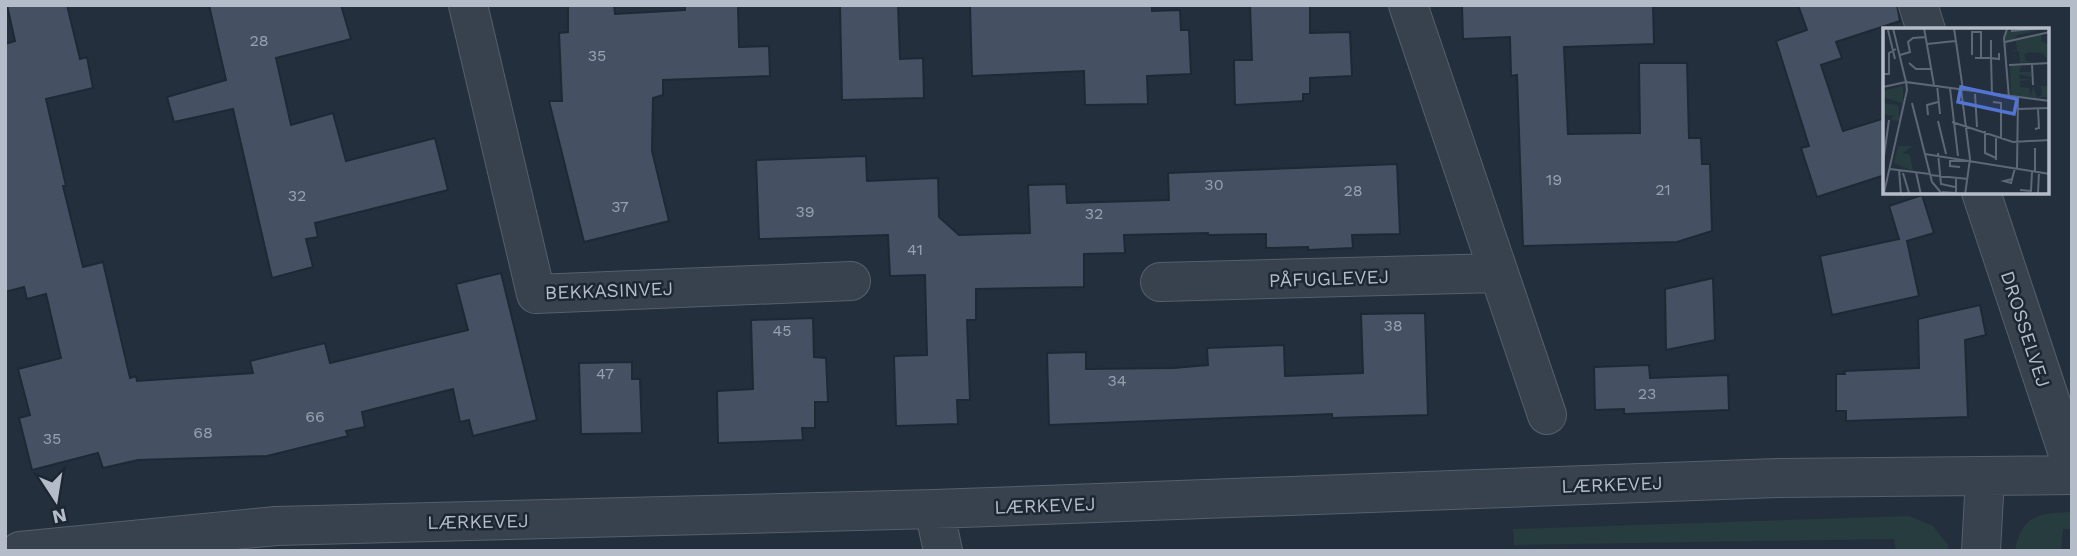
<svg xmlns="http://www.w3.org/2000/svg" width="2077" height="556" font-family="'Work Sans',sans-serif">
<rect width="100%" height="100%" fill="#242f3e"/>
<path fill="#263c3f" d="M2072,512V529H2063L2061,551H2015C2021,514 2041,513 2072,512Z
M1909,516L1933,526L1948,545V551H1896L1894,539L1514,545L1513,529Z"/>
<path fill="#455162" stroke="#1f2835" stroke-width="2" d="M7,5H67L80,59L87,57L93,88L46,99L66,186H63L83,267L103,262L130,378L136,376L137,381L253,373L250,361L325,343L330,363L468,330L456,284L501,273L537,420L473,436L469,420L460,422L453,389L362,412L365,427L346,431L348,436L267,456L138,460L103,468L98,453L32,470L19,418L30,415L18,369L61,358L46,294L27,299L24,287L5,292V44L15,41Z
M209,5H341L351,39L276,58L291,125L333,113L346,161L435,138L448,190L315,223L318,237L306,239L313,267L272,278L233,109L174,122L167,97L226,80Z
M568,5H614L615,14L685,10V5H738L739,47L769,46L770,76L663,80V95L653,98L652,151L669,221L584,242L549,101H562L559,33L568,32Z
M840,5H898L900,59L923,58L924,98L842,100Z
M970,5H1152V11L1180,10L1181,30H1189L1191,74L1147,76L1148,104L1085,105L1084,71L972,76Z
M1250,5H1310V33L1350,32L1352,76L1310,78V94H1303V101L1235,105L1234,60H1252Z
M1462,5H1653L1654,44L1564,47L1568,134L1640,133L1639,63H1687L1689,138H1701L1702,164H1710L1712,231L1677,242L1523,246L1517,75L1511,76L1510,37L1463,39Z
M1798,5H1897L1900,21L1836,42L1842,58L1821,65L1843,131L1885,118V175L1817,197L1801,148L1809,146L1776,41L1807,30Z
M866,156L867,181L938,178L939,217L959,235L1030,233L1028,185L1066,184L1067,203L1169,200L1168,173L1397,164L1400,234L1352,235L1353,248L1308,250V247L1266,248V234L1208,235V233L1124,235L1125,253L1084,254V287L976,289V320H967L970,400H957L958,424L896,426L894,356L927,355L925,275L890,276L888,235L759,239L756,160Z
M1922,195L1934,233L1907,241L1919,296L1832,315L1820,256L1899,239L1889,206Z
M1713,278L1715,340L1666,350L1665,289Z
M1980,305L1986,335L1965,340L1968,417L1846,421V411H1836V374H1845L1844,371L1919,368L1918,319Z
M1425,313L1428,415L1332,418V414L1049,425L1047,353L1086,352V369L1173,368L1208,365L1207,348L1284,345L1285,376L1363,373L1361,314Z
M813,318L814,357L826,358L828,402H815V428H802L803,440L718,443L717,391L753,389L751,320Z
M632,362V379H640L642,433L581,434L579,363Z
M1649,365L1650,378L1728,375L1729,410L1624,414V409L1595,410L1594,367Z"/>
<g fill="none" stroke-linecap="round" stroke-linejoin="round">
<defs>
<path id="minor" d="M468,5L536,294L851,281
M1408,5L1547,415
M1918,5L1926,30
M1981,192L2072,466
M1160,282L1498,273
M934,509L943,551
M20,551L276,526L934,509L1778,478L2072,475
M1981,551L1985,477"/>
</defs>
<use href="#minor" stroke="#565f6c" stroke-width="40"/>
<use href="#minor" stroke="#38414e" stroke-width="38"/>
</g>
<g text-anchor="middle" stroke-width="5" stroke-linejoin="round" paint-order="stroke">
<g font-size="16" fill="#98a1af">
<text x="259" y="46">28</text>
<text x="597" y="61">35</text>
<text x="1554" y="185">19</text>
<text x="1214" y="190">30</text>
<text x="1663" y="195">21</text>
<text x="1353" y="196">28</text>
<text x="297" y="201">32</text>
<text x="620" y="212">37</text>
<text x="805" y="217">39</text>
<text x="1094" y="219">32</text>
<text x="915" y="255">41</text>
<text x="1393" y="331">38</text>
<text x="782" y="336">45</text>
<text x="605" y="379">47</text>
<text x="1117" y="386">34</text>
<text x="1647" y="399">23</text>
<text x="315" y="422">66</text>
<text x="203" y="438">68</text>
<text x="52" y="444">35</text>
</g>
<g font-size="19" fill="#b4bcc9" stroke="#1d2633">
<text transform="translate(1329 278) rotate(-2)" y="7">PÅFUGLEVEJ</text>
<text transform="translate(609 290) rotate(-2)" y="7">BEKKASINVEJ</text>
<text transform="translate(2026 329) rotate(72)" y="7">DROSSELVEJ</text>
<text transform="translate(1612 484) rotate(-2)" y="7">LÆRKEVEJ</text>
<text transform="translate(1045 505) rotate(-2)" y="7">LÆRKEVEJ</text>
<text transform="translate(478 521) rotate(-1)" y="7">LÆRKEVEJ</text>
</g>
</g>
<g transform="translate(1883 28)">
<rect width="166" height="166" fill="#242f3e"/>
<path d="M166,0L135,7L131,11L159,6L158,13L166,16V35L160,25L146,24L141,26L143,33L152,34L137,35L136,23H128L134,22L133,13L124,15V22L122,9L124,3ZM127,38H138L136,44H148V49L136,46L137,51H148L137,53V59L146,60L148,68L150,58L154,69L159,67L158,58H166V69H128ZM20,58V74L17,93L7,92L11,88L0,86V75L15,77L16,90L19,75L0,69V63ZM15,118H30L20,125L27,127L30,143L11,135Z" fill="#263c3f"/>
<path fill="none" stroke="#5e6776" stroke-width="2" d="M10,0L23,54L167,73M41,0L51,57M71,0L80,62M124,1L121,10L126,70M5,2L12,31M128,3L157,0M108,12V30L116,31V25M122,14L167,4M44,16L72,13M17,27L27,24L25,14L30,10L43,9M89,27V4H98V30M92,30H108L109,67M26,35L33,41H49M149,36L150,57M126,37L167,35M0,46H6V25L13,21M54,57L57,86M0,59L23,54L24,62L1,165M67,60L75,128M78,61L87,131L82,167M92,66L94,99M110,74L118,75V110M29,75L49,154L60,167M135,81L167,80M45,87L44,77L55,74M55,93L63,126M69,94L130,114L167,112M152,101L156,100L155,81M102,103V125L113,130M55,125L58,156L72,159M42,126L167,146M113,132V108M0,135L6,92M77,139L67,138V133H83M134,140L135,71M7,141L47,146M16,142L18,167M33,144L38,167M152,144V120M47,147L85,151M129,151L121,153L128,155L132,140M137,162L148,163L149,143M59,164L73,165V149M155,165L156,144M19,167L26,165L20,145"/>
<path fill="#5274d3" fill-opacity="0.15" stroke="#5274d3" stroke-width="3.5" d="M78,59L134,71L131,86L75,74Z"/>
<rect width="166" height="166" fill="none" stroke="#b4bcc9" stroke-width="3.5"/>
</g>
<rect width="2077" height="556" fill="none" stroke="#b4bcc9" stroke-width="14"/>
<g transform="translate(56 500) rotate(168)" stroke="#1d2633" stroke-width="5" paint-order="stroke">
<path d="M0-5L12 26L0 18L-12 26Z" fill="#b4bcc9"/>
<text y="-10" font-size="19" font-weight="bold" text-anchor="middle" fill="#b4bcc9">N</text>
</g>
</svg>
